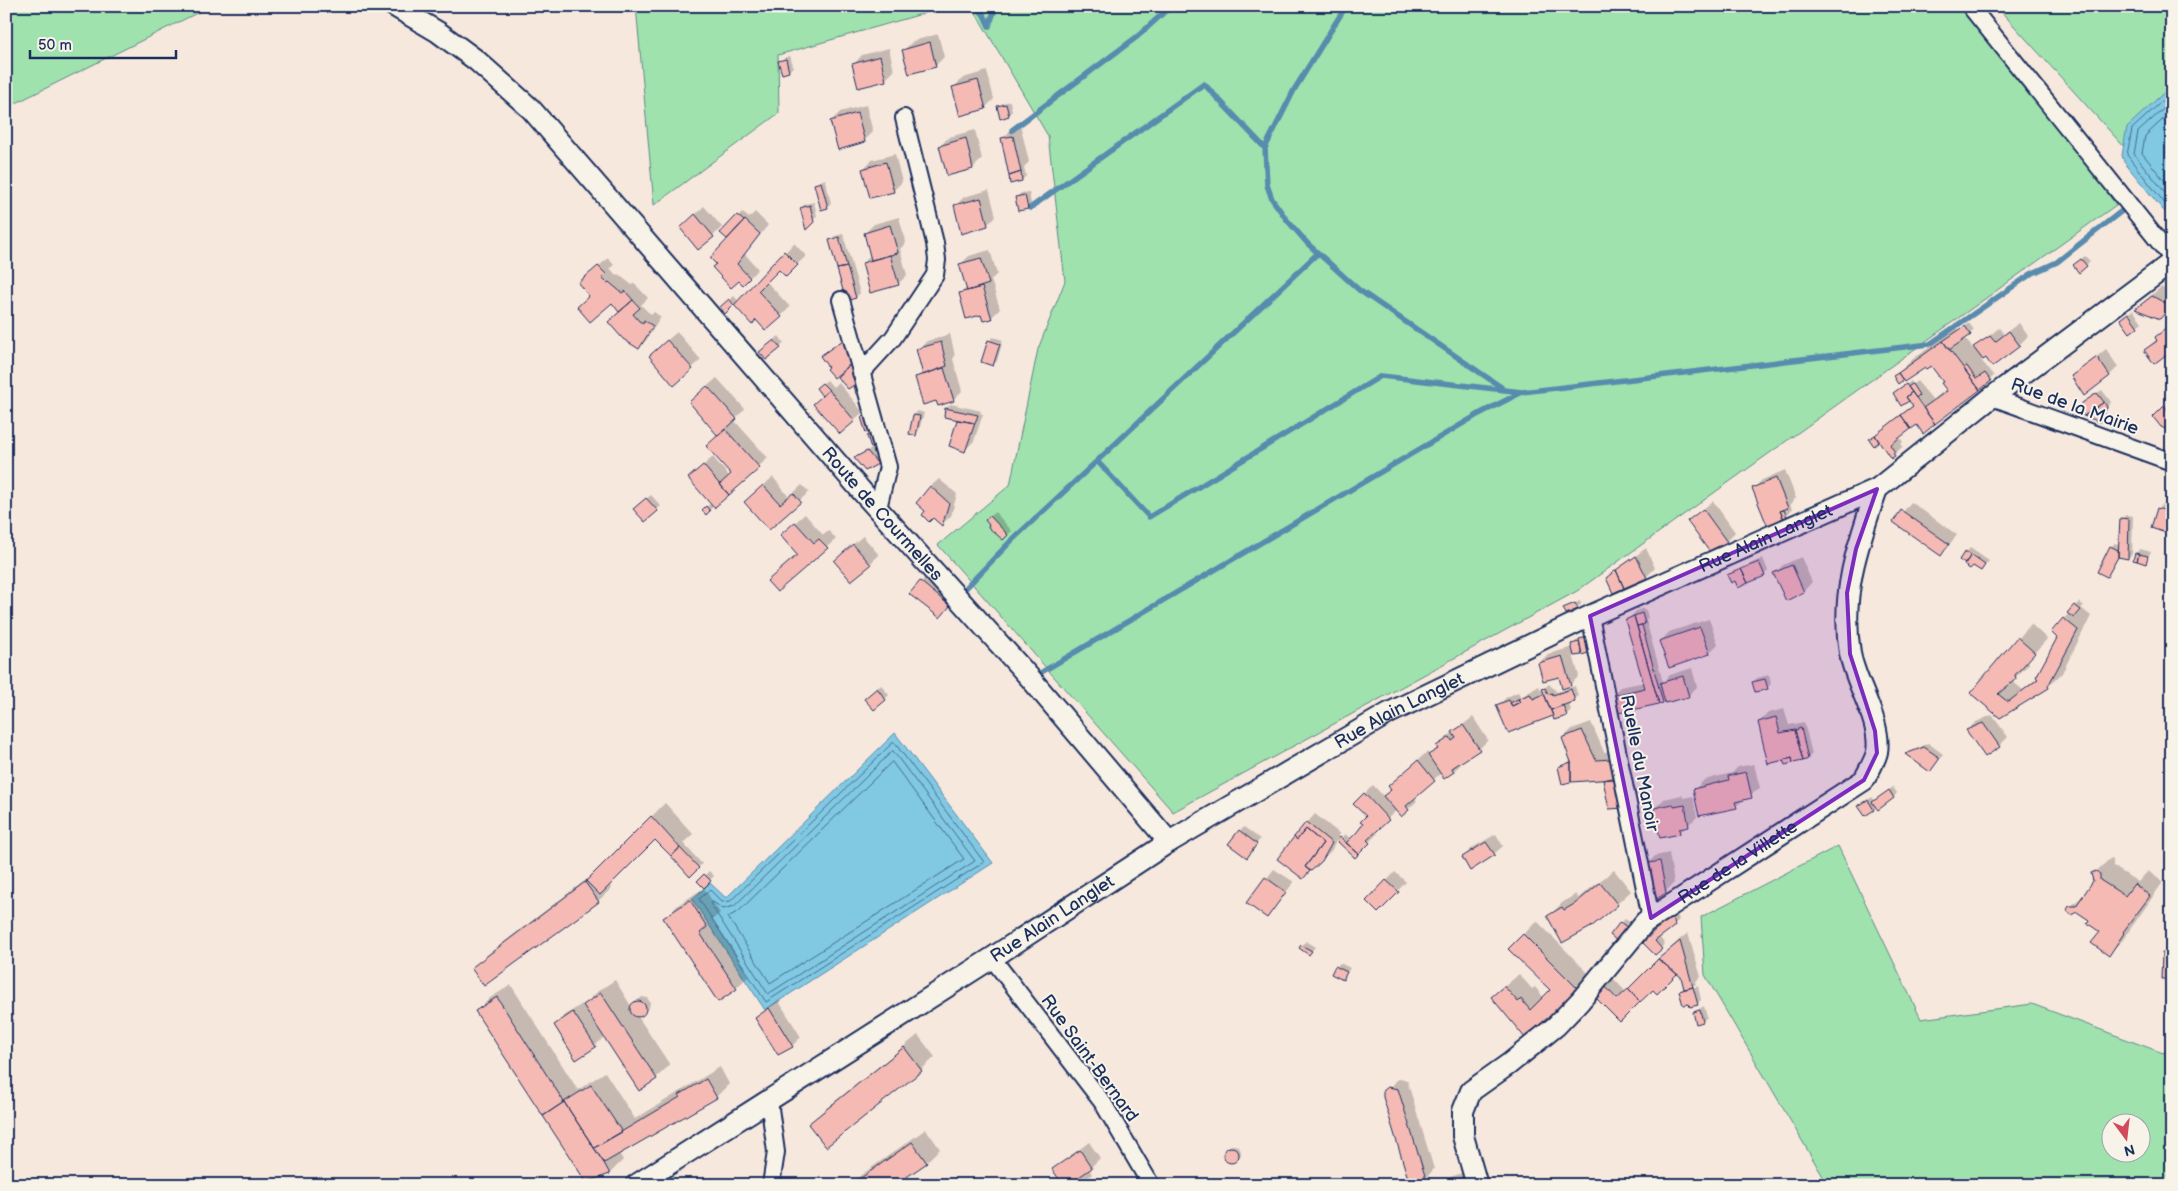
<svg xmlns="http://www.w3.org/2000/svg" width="2178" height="1191" font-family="'Balsamiq Sans',sans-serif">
<rect width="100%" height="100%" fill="#f7e8de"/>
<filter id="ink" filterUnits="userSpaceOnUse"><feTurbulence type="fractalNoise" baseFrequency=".02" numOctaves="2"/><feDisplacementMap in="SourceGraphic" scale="10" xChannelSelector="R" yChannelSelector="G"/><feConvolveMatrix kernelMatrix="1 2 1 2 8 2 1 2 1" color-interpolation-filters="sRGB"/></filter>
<g filter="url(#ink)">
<path fill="#9fe2ad" stroke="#5d8886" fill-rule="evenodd" d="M6,6H211L6,108Z
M636,6H1974L2116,205L1577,591L1173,812L938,545L1010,485L1038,349L1065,281L1048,136L974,10L929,12L778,55L779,113L654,205Z
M1996,6H2172V100L2126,149Z
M1838,846L1921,1019L2032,1004L2163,1053L2172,1047V1185H1828L1705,975L1701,917ZM2110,1124H2140V1154H2110Z"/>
<path fill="#81c8e2" stroke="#588bad" d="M2172,85V214L2163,210L2124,162L2122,155L2127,127Z
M895,733L993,863L765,1010L692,899L710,883L726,898Z"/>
<path fill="#0003" d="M938,34L944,57L935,66L904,50L913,41Z
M889,48L894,71L885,80L854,64L862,55Z
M790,55L793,67L789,71L780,61Z
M987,71L994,99L985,108L954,87L963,78Z
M1010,101L1012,111L1008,115L999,107L1003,103Z
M866,105L873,132L864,141L831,121L840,112Z
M1021,128L1029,162L1024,167L1026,176L1022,180L1002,139L1011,130Z
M975,130L982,159L973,168L940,146L949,137Z
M895,154L902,182L893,191L863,169L872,160Z
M825,179L831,203L827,207L815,184Z
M989,190L996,216L987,225L955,206L964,197Z
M1029,192L1031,204L1027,208L1017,197L1021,193Z
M814,202L817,216L806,227L801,208L805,204Z
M704,206L722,227L713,236L690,220Z
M742,212L749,218L755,212L768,225L745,254L758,269L743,284L718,263L734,234L722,233Z
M899,217L906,243L900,249L907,275L898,284L863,263L871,255L865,233L874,224Z
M843,234L860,293L856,297L830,240L835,236Z
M794,243L806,256L786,275L779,268L766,281L790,307L781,316L756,319L752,323L734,303L726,312L722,307L734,296L739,302Z
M990,250L997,274L991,280L1000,309L991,318L960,294L967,287L960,265L969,256Z
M2085,256L2090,261L2086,265L2078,261Z
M608,258L614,265L610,268L616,275L618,274L632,285L634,283L648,298L641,305L648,312L652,314L654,312L661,317L647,339L639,348L621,312L612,301L590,295L580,283Z
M2161,287L2172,293V305L2160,317L2137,308Z
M2133,310L2142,322L2131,331L2126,315Z
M1969,323L1974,330L1965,338L1973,349L1999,328L2004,334L2019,323L2028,336L2019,345L1981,360L1994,376L1935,423L1918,399L1917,423L1899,436L1903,442L1901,444L1903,446L1892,457L1880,440L1874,444L1870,439L1913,405L1909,399L1902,404L1899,390L1911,381L1913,384L1917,381L1933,400L1947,388L1945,381L1931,365L1895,376L1913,359L1957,328L1959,330Z
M2172,323V349L2145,350L2157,339L2156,337Z
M855,330L830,367L822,356Z
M677,332L701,360L692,368L659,347Z
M950,334L955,356L953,359L962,391L953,400H937L917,378L923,371L918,350L927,341Z
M779,336L784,343L766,359L765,348Z
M993,337L1003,340L997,361L993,365L989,341Z
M2106,349L2118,367L2109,376L2072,377Z
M717,378L745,409L734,420L768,458L706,513L703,510L711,503L699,469L713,457L729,476L732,474L719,435L699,393Z
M827,380L833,387L838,382L863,412L854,420L817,388Z
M2102,390L2111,402L2100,421L2088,399Z
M2172,400V431L2155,417Z
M951,404L981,411L980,413L983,414L974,441L965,450L960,419L946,408Z
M918,411L924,413L919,430L915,434L914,415Z
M872,448L882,459L865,469L855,458Z
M1785,470L1796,498L1790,504L1792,509L1786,516L1768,524L1753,489L1762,480Z
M773,477L789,497L802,485L809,492L769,528L755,493Z
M939,479L957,494L951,516L942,524L927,511L930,487Z
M651,495L661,506L645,520L639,505Z
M2167,500L2172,501V533L2158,509Z
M1713,501L1735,532L1727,541L1709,549L1688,521Z
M1911,502L1957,535L1941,555L1895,522Z
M995,512L1012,531L1003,539L987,520Z
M805,514L823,535L829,531L836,539L827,547L798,554L791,526Z
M2126,515L2133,516L2132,554L2128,558L2119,556L2107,576L2111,547L2115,543L2120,545L2121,519Z
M863,536L879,555L870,564L844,552Z
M1646,548L1655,568L1646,577L1621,567Z
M1970,548L1989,561L1981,570L1961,559Z
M2140,549L2151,552L2145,562L2136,553Z
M1801,557L1812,582L1804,591L1775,573L1783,565Z
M1763,558L1768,571L1764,575L1735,579L1729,576L1733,572Z
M930,573L958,596L940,616L921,582Z
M1580,601L1581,604L1577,608H1565Z
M2079,602L2084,606L2081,608L2091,616L2062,673L2048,687L2000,716L1972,692L2031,624L2047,639L2028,660L2029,664L2012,681L2023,690L2038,677L2059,638L2052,632Z
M1643,608L1644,611L1646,610L1648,618L1646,620L1663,682L1670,675L1692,668L1697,687L1688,696L1665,699L1662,702L1615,713L1611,696L1620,687L1645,682L1627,620L1636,611Z
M1709,619L1718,644L1709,653L1661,641L1669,632Z
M1592,634L1591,651L1573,655L1579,676L1570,685L1559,675L1539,663L1548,654L1573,647L1576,641Z
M1769,675L1771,684L1767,688L1753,682L1757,678Z
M1549,684L1557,692L1575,686L1578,696L1568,702L1571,710L1567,714L1555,718L1553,713L1498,705L1507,697L1518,692L1521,697L1539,686L1541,691Z
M881,685L889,695L885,699L870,695Z
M1784,709L1789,725L1804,722L1812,754L1808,758L1759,722L1768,713Z
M1992,715L2008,737L1999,746L1967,730L1976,722Z
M1473,717L1488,740L1479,749L1461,761L1463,762L1454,771L1441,773L1414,797L1417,801L1408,809L1397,810L1375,830L1378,833L1355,856L1338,841L1345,834L1351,839L1364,824L1368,816L1355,804L1373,785L1384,797L1399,777L1427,752L1430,756L1447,737Z
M1591,722L1604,752L1622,751L1610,807L1604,778L1559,767L1572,760L1563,738L1572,729Z
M1928,743L1943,754L1934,766L1907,754Z
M1754,764L1760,788L1736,806L1695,789L1704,780L1732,773L1738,767Z
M1893,787L1897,793L1893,798L1865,814L1864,803L1872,797L1875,801Z
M1682,795L1683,798L1693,796L1697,817L1679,833L1655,808L1664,799Z
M665,803L693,834L683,843L702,864L690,875L655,838L609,884L612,888L598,901L485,985L473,968L487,955L599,870Z
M1315,814L1340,834L1331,851L1303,878L1307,823Z
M1244,827L1260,839L1251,852L1240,831Z
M1496,834L1503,846L1494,854L1464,857L1472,848Z
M1669,853L1674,883L1665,892L1646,865L1655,856Z
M2111,858L2113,860V866L2138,882L2148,871L2163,882L2122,941L2108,954L2101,931L2091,920L2070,907L2086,893L2095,882L2093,874Z
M1274,869L1294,882L1267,917L1248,903Z
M1614,870L1631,891L1617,904L1549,916L1562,903L1576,894L1578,898Z
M709,871L714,876L704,886L699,881Z
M1395,872L1406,882L1378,911L1368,901Z
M704,888L720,913L713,919L750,975L736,988L665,918L678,905Z
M1677,914L1679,920L1659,937L1665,944L1655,953L1644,943L1660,926Z
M1625,919L1631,923L1621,936L1611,935Z
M1537,921L1591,976L1526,1038L1493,997L1519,974L1532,989L1535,987L1544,998L1552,990L1509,949Z
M1688,933L1701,977L1696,981L1697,984L1684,988L1682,976L1677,972L1657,992L1653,988L1620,1020L1605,986L1613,978L1626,992L1679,940Z
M1306,941L1315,947L1309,954L1300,948Z
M2172,945V978L2164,953Z
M1340,963L1350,968L1343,979L1336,967Z
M615,980L631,1006L642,997L647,998L650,1002L649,1008L637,1015L670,1065L656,1078L605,1036L595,1046L555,1025L564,1016L582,1004L583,1006L598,991Z
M511,985L578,1090L605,1072L635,1119L720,1067L729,1084L716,1097L619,1153L623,1160L610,1173L587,1181L477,1011L490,998Z
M1698,986L1701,1000L1697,1004L1681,991L1684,988V991Z
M778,1000L801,1037L792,1046L756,1018Z
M1704,1006L1707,1017L1703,1021L1694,1012Z
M918,1035L935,1057L921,1070L809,1124L823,1111Z
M1398,1079L1407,1080L1434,1169L1426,1178L1385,1092Z
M926,1129L940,1149L926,1162L893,1185H847Z
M1089,1142L1100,1158L1089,1169L1092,1174L1083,1183L1080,1185L1054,1169Z
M1225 1153a8 8 0 1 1 16 0a8 8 0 1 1-16 0Z
M1472,1169L1476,1185H1443L1451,1177Z"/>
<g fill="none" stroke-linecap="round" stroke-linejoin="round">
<path stroke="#446c93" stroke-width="1" d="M2172,92L2132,129L2127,155L2166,205L2172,208
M2172,101L2138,132L2134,154L2172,201
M2172,111L2145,136L2142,153L2172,190
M894,742L984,862L766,1002L699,899L710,890L722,902L730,901Z
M893,751L975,861L768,994L710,903L713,902L723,909L734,906Z
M892,762L964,859L770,983L728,917L739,911Z"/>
<path stroke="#588bad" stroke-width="5.5" d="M976,6L984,15L989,26
M1346,6L1294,90L1265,148L1267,185L1272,199L1287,220L1308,244L1359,290L1501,387
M989,26L996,6
M1012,130L1138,36L1171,6
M1030,208L1204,84L1265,148
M1097,461L1318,253
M960,594L1011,541L1097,461L1149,517L1381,376L1522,392L1930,344L2031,274L2057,262L2128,206
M1035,676L1479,414L1522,392"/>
</g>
<path fill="#f6bab5" stroke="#1b2f5e" d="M930,42L936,67L909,74L902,50Z
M880,56L886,81L858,88L852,64Z
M786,59L789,72L782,74L778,61Z
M978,80L986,109L960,116L952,87Z
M1006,104L1009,116L1000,119L997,106Z
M857,113L865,142L838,150L830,121Z
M1013,136L1021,172L1009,176L1001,138Z
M966,138L973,169L947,176L939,146Z
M886,162L894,192L870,198L862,169Z
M1021,172L1022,181L1010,184L1009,176Z
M821,182L828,208L821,210L814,184Z
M1025,195L1028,209L1018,211L1015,197Z
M981,198L988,226L961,234L954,205Z
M810,205L814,222L806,230L800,208Z
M695,214L714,237L698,250L680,228Z
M737,215L744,221L727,239L720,233Z
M745,220L760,234L737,264L750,278L743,285L739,281L731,288L712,267L716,264L710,258Z
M890,225L898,253L871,260L864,233Z
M839,237L847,267L837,269L829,240Z
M784,251L798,265L786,277L779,270L758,291L782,317L766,331L756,320L752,325L734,305Z
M890,255L899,285L870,293L862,263Z
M981,258L989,284L967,291L959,264Z
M2081,259L2087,266L2079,273L2073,265Z
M598,266L606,274L602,278L607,283L609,282L622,293L625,291L633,300L619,312L612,303L590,322L577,307L589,296L578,283Z
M847,267L856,298L846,301L837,269Z
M982,287L992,319L983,321L981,315L966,319L959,293Z
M2152,296L2171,306L2160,319L2135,309Z
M729,299L734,305L725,314L720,307Z
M633,300L640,308L633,314L639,321L643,323L644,320L653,326L639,349L623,339L608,322Z
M2128,313L2138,327L2130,333L2120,319Z
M2172,324V350L2154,364L2144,350L2157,341L2155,337Z
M1965,326L1971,335L1949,350L1943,341Z
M2009,331L2020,346L1992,367L1986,358L1983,360L1973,347L1990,336L1995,342Z
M846,338L853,362L834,378L826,369L828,367L820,356Z
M667,340L693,369L674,386L649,356Z
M774,340L781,348L766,360L759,352Z
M988,340L1000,344L993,366L981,362Z
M1943,341L1980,390L1935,424L1923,408L1947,391L1941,383L1943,382L1931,366L1926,369L1925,368L1904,382L1898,373Z
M941,342L947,366L923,375L916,349Z
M2097,357L2110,376L2084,396L2071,376Z
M853,362L862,393L856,394L854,385L848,389L837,377Z
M1967,366L1976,379L1985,373L1991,381L1980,390L1963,368Z
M944,368L954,401L938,406L936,401L923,405L915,377Z
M1898,373L1903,380L1898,384L1893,376Z
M822,383L829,390L822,396L816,388Z
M1906,384L1912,392L1906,397L1909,401L1901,406L1893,393Z
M1912,384L1919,395L1916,398L1908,387Z
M707,386L737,419L718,436L689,402Z
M829,390L855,421L840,434L813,404Z
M1912,392L1935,424L1923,434L1917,425L1911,429L1901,415L1913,406L1906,397Z
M2097,393L2104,402L2084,416L2078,414L2082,403Z
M2104,402L2107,407L2100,422L2084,416Z
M2164,406L2172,415V432L2161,427L2153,417Z
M945,408L978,415L975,423L944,417Z
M868,415L873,431L866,433L861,417Z
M913,415L920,416L916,436L909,434Z
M1901,415L1911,429L1890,445L1895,452L1893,453L1895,456L1891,459L1875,435Z
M957,420L975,423L965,452L949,446Z
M725,429L760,468L729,495L720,484L731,474L706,446Z
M874,434L877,446L871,448L867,436Z
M1875,435L1879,442L1874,446L1869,439Z
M867,451L878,464L865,471L854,458Z
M703,465L729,495L714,508L688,478Z
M1776,478L1788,508L1780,511L1784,519L1767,525L1752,488Z
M763,485L780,504L793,493L801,502L769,530L744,502Z
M930,486L949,503L942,526L933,518L929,522L922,515L925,511L916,503Z
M646,498L658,511L645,522L633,509Z
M706,506L710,511L706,515L702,510Z
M2157,508L2172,513V535L2151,528Z
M1703,509L1727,542L1709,551L1687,521Z
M1784,510L1787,517L1784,519L1780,511Z
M1901,510L1949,544L1941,556L1893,522Z
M990,516L1008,535L1003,540L988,527L989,525L985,520Z
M2120,518L2129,519L2128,559L2118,557Z
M795,522L814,543L819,539L828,548L777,592L767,581L797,555L780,535Z
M853,544L871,565L851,581L834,561Z
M2110,546L2118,550V557L2107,577L2097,572Z
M1965,551L1971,555L1965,564L1959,560Z
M2135,553L2139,554L2137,561L2133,560Z
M2139,554L2148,556L2146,564L2137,561Z
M1971,555L1985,565L1981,571L1973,566L1970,569L1964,565Z
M1636,556L1647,578L1624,588L1616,570Z
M1759,562L1765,576L1748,583L1741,569Z
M1792,565L1804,592L1786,601L1773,573Z
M1741,569L1748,583L1738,588L1735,581L1731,583L1727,575Z
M1616,570L1624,588L1613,593L1606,578Z
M920,581L950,606L940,618L909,594Z
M1575,603L1578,609L1566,614L1563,608Z
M2074,605L2081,610L2074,618L2067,613Z
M1642,613L1645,624L1637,626L1634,616Z
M1634,616L1659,704L1614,714L1610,696L1645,688L1625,620Z
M2063,618L2078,630L2048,686L2049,688L2000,718L1970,693L2017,637L2035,653L2015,675L2016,679L1998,694L2008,702L2038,679L2036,677L2057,638L2051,632Z
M1642,625L1663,703L1659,704L1637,626Z
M1700,627L1710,654L1669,668L1659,641Z
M1588,637L1591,652L1582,655L1579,639Z
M1579,642L1582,655L1574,656L1571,644Z
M1562,656L1571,686L1562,689L1559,677L1543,681L1538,663Z
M1683,676L1689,697L1665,703L1660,683Z
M1765,679L1768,689L1755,692L1752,682Z
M877,688L886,700L874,710L864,699Z
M1545,688L1548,694L1552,693L1553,695L1571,689L1575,701L1551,710L1542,689Z
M1530,694L1533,699L1544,694L1553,716L1508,733L1496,705L1509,700L1512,706L1520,702L1518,699Z
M1518,699L1520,702L1512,706L1510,703Z
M1563,705L1567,716L1554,720L1551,710Z
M1776,717L1780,733L1795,730L1803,761L1793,763L1792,758L1768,764L1758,722Z
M1983,723L2000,747L1985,757L1966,730Z
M1463,725L1480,750L1452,768L1454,772L1444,779L1428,755L1438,749L1436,746L1450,737L1452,741L1456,738L1452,732Z
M1801,728L1808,759L1803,761L1795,730Z
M1582,730L1596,760L1613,759L1614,779L1571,782V762L1562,738Z
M1924,747L1940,758L1930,772L1905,754Z
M1792,758L1793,763L1785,765L1783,760Z
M1418,760L1435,781L1406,806L1409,810L1401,817L1383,796L1391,790L1388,786Z
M1571,762V782L1562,784L1558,767Z
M1746,772L1752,798L1735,802L1737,808L1699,816L1693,789L1729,780L1728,776Z
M1617,777L1624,808L1609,809L1603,780Z
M1889,790L1894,798L1878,810L1872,802Z
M1364,793L1389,820L1367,840L1370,843L1359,854L1346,843L1357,832L1363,824L1360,822L1366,816L1353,804Z
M1868,800L1874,810L1865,816L1858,806Z
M1673,804L1674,807L1685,805L1689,827L1679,829L1680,834L1660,838L1654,808Z
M651,816L680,848L671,856L655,840L600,895L586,881Z
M1306,822L1332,843L1322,861L1311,871L1305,867L1323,843L1306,829L1297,840L1294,837Z
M1306,829L1323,843L1305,867L1310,871L1303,879L1277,859L1294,837L1297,840Z
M1239,830L1257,844L1247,858L1228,844Z
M1340,837L1359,854L1355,858L1337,841Z
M1486,842L1495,855L1470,871L1462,857Z
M680,848L699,868L690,877L671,856Z
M1660,861L1666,893L1652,902L1644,864Z
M2096,871L2100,874V880L2125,896L2134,884L2150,896L2123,932L2124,933L2109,956L2091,943L2100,932L2087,923L2089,920L2077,912L2071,915L2067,910L2069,906H2076L2093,881L2091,873Z
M704,874L711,881L704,888L697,881Z
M1265,877L1286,892L1267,918L1246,903Z
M1386,880L1399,892L1378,913L1366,901Z
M585,882L599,902L484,986L471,968Z
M1600,883L1618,905L1591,927L1562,943L1547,916L1562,907L1564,910L1576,903Z
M690,900L707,927L700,933L737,989L718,1002L663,918Z
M1673,917L1675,926L1655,941L1662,949L1655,955L1643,943L1655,930Z
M1620,922L1628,928L1617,941L1610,935Z
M1523,934L1578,989L1565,1004L1550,1016L1547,1022L1526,1039L1491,997L1504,986L1518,1002L1521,999L1530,1010L1550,990L1508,949Z
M1680,941L1693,987L1684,989L1681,977L1658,959Z
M1301,945L1312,951L1309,955L1299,948Z
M2162,953H2172V979H2161Z
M1658,959L1677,974L1657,994L1653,990L1640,1002L1628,989Z
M1335,966L1347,972L1343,980L1331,974Z
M1604,985L1617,999L1628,989L1640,1002L1620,1022L1594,996Z
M1693,987L1698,1005L1690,1007L1689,1004L1683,1005L1679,991Z
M601,993L657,1079L639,1091L583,1005Z
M497,997L564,1102L543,1116L475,1011Z
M630 1009a8 8 0 1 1 16 0a8 8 0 1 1-16 0Z
M769,1008L793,1047L778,1055L755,1018Z
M1700,1010L1703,1022L1696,1024L1693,1012Z
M573,1012L596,1047L576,1060L554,1025Z
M904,1047L922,1071L826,1147L808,1124Z
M706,1079L717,1098L604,1163L594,1148L680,1097L679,1095Z
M591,1085L622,1132L594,1148L564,1102Z
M1388,1087L1398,1089L1426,1179L1410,1185L1383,1097V1091Z
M564,1102L604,1163L610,1174L586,1182L543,1116Z
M912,1142L927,1163L895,1185H851Z
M1223 1155a8 8 0 1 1 16 0a8 8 0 1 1-16 0Z
M1080,1150L1092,1168L1079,1177L1084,1184L1083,1185H1063L1052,1169Z
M1463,1177L1466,1185H1442Z"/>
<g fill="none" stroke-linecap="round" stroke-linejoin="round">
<defs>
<path id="minor" d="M1970,6L2172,258
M841,300L888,467L878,508
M861,373L893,338L935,275L937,260L935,243L904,118
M1992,397L2172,462
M1590,616L1651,918
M992,958L1103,1103L1151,1185
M769,1101L776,1152L771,1185"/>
<g id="tertiary">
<path id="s1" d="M394,6L438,32L476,60L531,109L865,495L1031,679L1169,842"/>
<path id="s2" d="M636,1185L992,958L1169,842L1389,713L1590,616L1877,489L1992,397L2172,262"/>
<path id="s3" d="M1477,1185L1463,1136V1111L1471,1091L1509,1064L1556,1026L1580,1001L1645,922L1864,780C1868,772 1875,761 1877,752C1882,721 1855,684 1850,653C1840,594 1858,544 1877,489"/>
</g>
</defs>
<use href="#minor" stroke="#1b2f5e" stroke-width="20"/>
<use href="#tertiary" stroke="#1b2f5e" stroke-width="24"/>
<use href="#minor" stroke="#f7f3e8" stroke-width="16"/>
<use href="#tertiary" stroke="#f7f3e8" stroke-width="20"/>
</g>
</g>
<path fill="#7b2cbf" fill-opacity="0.2" stroke="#7b2cbf" stroke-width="4" stroke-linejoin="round" d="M1877,489L1856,549L1847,593L1850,654L1875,731L1877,753L1864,780L1651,918L1590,616Z"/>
<g text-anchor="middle" stroke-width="4" stroke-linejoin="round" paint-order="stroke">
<g font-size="18" fill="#1b2f5e" stroke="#f7f3e8">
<text transform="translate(2075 406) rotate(20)" y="6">Rue de la Mairie</text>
<text dy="6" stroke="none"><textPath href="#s1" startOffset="708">Route de Courmelles</textPath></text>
<text dy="6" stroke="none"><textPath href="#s2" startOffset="1304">Rue Alain Langlet</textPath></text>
<text dy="6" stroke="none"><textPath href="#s2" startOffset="899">Rue Alain Langlet</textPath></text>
<text transform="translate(1640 763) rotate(79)" y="6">Ruelle du Manoir</text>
<text dy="6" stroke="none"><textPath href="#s3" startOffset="452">Rue de la Villette</textPath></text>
<text dy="6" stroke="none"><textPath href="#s2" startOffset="494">Rue Alain Langlet</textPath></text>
<text transform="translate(1090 1058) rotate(54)" y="6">Rue Saint-Bernard</text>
</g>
</g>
<rect width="2178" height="1191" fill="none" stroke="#f7f3e8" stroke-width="25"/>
<rect x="12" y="12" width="2153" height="1166" fill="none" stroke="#1b2f5e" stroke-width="2" filter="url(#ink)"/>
<g transform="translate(2126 1138) rotate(165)"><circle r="24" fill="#f7f3e8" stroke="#9fa5b1"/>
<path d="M0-4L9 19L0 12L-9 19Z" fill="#d1495b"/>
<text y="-8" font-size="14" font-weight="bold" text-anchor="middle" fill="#1b2f5e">N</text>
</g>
<path d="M30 50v8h146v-8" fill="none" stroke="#1b2f5e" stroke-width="2.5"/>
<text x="38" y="50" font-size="15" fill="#1b2f5e" stroke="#f7f3e8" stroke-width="4" paint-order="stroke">50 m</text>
</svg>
